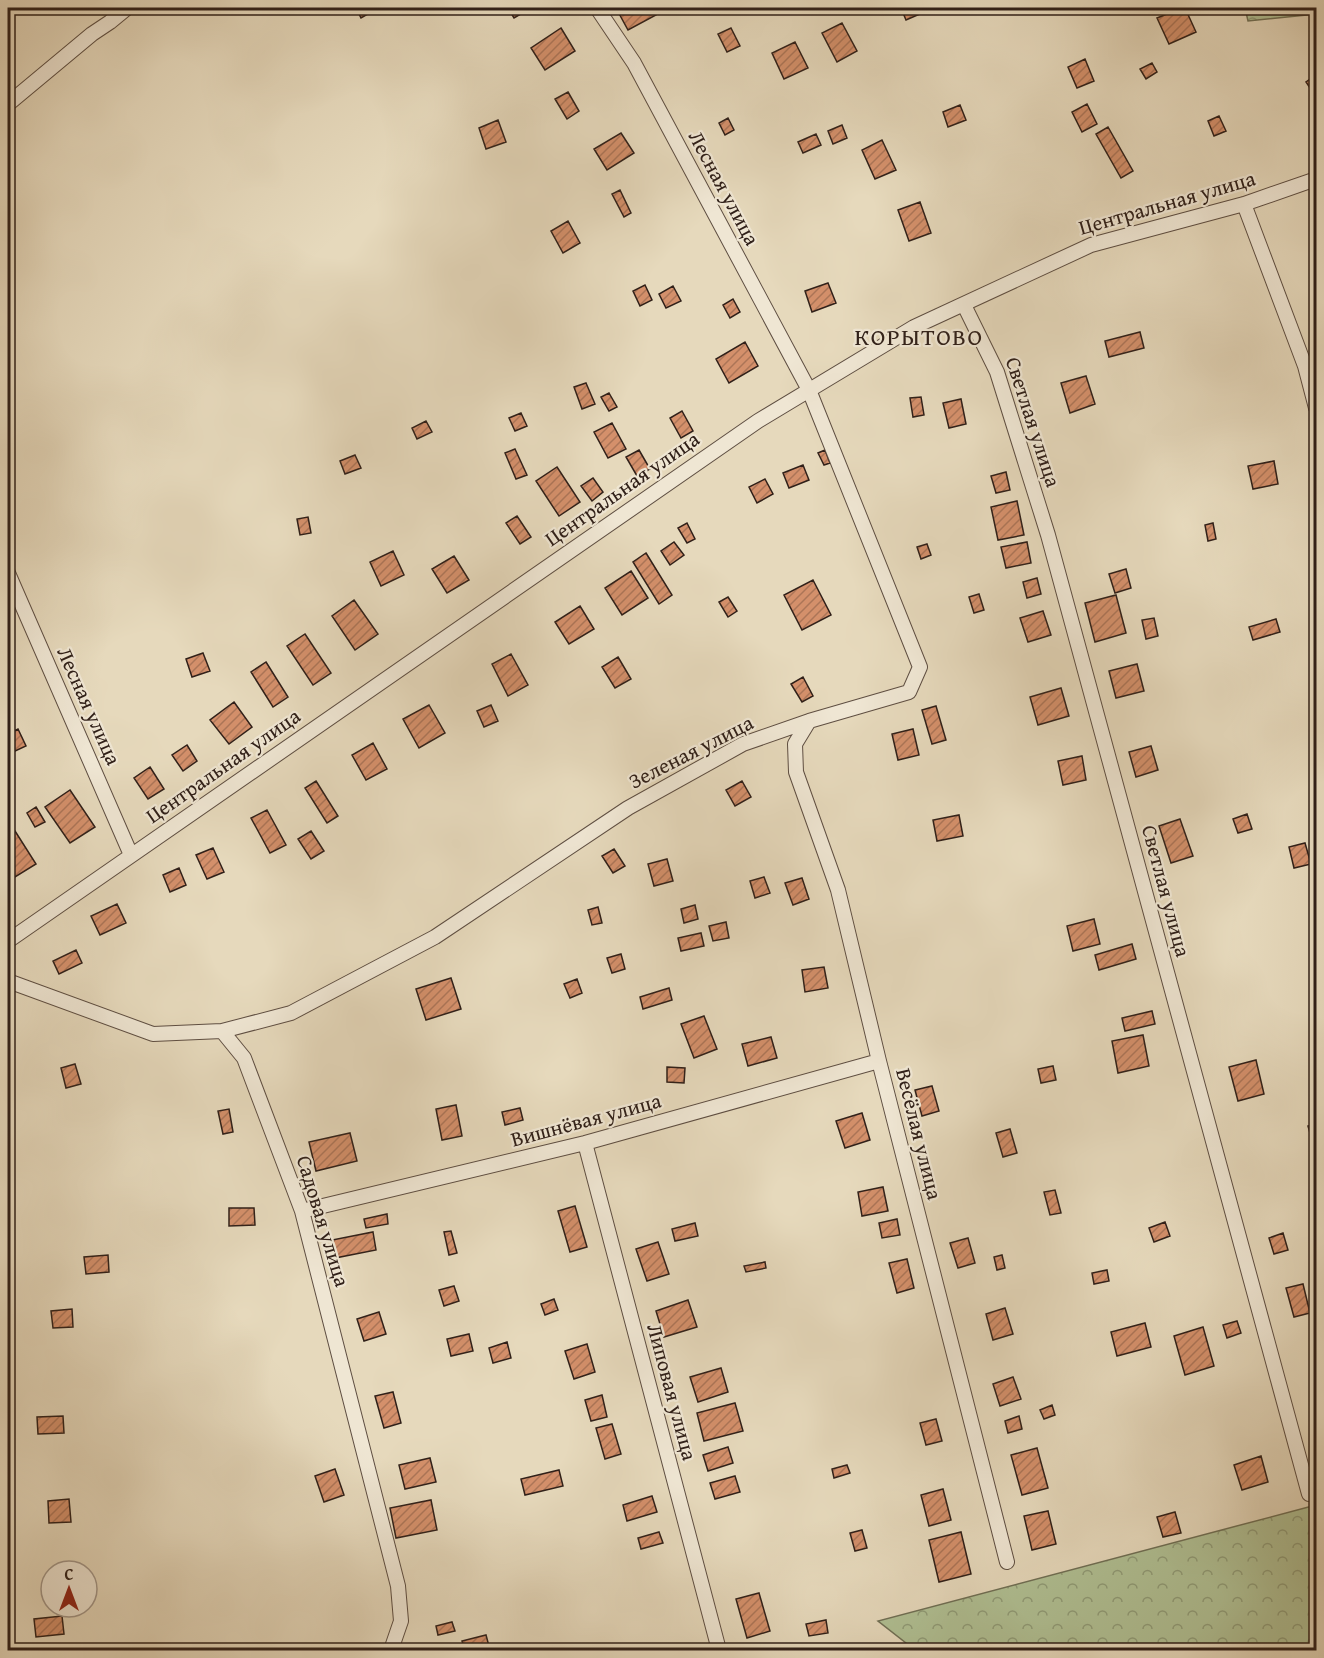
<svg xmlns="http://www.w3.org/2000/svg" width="1324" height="1658" font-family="'Gentium Book Plus',serif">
<defs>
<pattern id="forest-crowns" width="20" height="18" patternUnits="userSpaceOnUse" patternTransform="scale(1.5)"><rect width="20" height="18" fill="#b0c094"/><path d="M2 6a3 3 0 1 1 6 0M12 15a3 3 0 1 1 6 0" fill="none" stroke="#909c78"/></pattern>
<pattern id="building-hatch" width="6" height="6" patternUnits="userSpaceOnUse" patternTransform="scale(1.5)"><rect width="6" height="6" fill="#d4906b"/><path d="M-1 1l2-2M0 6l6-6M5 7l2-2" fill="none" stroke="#ac7557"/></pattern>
</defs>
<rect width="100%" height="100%" fill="#e6d9bc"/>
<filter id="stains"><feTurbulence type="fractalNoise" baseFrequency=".00333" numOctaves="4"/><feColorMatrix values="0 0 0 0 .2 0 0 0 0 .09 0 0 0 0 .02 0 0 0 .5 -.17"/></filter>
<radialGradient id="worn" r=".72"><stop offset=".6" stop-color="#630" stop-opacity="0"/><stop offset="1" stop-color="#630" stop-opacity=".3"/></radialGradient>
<path fill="url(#forest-crowns)" stroke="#707056" stroke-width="1.5" d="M1245,8H1316V14L1248,21Z
M1316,1505V1650H915L878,1621Z"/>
<path fill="url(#building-hatch)" stroke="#302019" stroke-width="1.5" d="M356,8H365L368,14L361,18Z
M508,8H524L526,11L514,18Z
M616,8H652L656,15L628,30Z
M901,8H920L922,13L906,20Z
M1182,8H1185L1196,32L1169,44L1157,18Z
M842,23L857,51L837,62L822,33Z
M561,28L575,51L545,70L531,48Z
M731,28L740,46L727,52L718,34Z
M795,42L808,68L784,79L772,53Z
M1085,59L1094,81L1077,88L1068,67Z
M1152,63L1157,72L1146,79L1140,69Z
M1316,75V88L1312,91L1306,82Z
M568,92L579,111L567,119L555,99Z
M1087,104L1097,124L1082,132L1072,112Z
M960,105L966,120L948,127L943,112Z
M1219,116L1226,131L1214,136L1208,121Z
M728,118L734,130L725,135L719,123Z
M498,120L506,142L486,149L479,128Z
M842,125L847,138L833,144L828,131Z
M1108,127L1133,171L1121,178L1096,134Z
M621,133L634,153L607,170L594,149Z
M816,134L821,145L803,153L798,142Z
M882,140L896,170L875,179L862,150Z
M620,190L631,213L624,217L612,194Z
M920,202L931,233L909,241L898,210Z
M568,221L580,243L563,253L551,231Z
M828,283L836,303L812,312L805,291Z
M645,285L652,300L640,306L633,291Z
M673,286L681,301L666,308L659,294Z
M733,299L740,312L730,318L723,305Z
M1140,332L1144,348L1109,357L1105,341Z
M745,342L758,366L729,383L716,359Z
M1086,376L1095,404L1070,413L1061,383Z
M586,383L595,404L582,409L574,387Z
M609,393L617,407L609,411L601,397Z
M921,397L924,415L913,417L910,398Z
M961,399L966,424L949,428L943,403Z
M682,411L693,431L681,438L670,418Z
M521,413L527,426L515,431L509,418Z
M426,421L432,432L417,439L412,428Z
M612,423L626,449L608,458L594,432Z
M515,449L527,475L516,479L505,453Z
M639,450L650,469L637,476L626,457Z
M825,450L830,463L824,465L818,453Z
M355,455L361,468L345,474L340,461Z
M1274,461L1278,484L1253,489L1248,466Z
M803,465L809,480L789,488L783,473Z
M557,467L580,502L559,516L536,481Z
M1006,472L1010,490L996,493L991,476Z
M593,478L603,492L592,501L581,486Z
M765,479L773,494L757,503L749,487Z
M1017,501L1024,535L998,540L991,507Z
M517,516L531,537L520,544L506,523Z
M308,517L311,533L300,535L297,519Z
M687,523L695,539L687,543L678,528Z
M1213,523L1216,539L1208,541L1205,525Z
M674,542L684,555L670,565L661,551Z
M1027,542L1031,563L1006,568L1001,547Z
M927,544L931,555L921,559L917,547Z
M393,551L404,575L381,586L370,562Z
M646,553L672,595L659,604L633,562Z
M454,556L469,580L447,593L432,569Z
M1126,569L1131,588L1115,593L1109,574Z
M631,571L648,598L622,615L605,588Z
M1037,578L1041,594L1027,598L1023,582Z
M813,580L831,615L802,630L784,595Z
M979,594L984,610L974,613L969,597Z
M1116,595L1126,633L1095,642L1085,603Z
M728,597L737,611L728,617L719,602Z
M354,600L378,634L355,650L332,616Z
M580,606L594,629L569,644L555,622Z
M1043,611L1051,635L1028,642L1020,618Z
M1154,618L1158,636L1146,639L1142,620Z
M1276,619L1280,632L1253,640L1249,627Z
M305,634L331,673L313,685L287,646Z
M203,653L210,671L192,677L186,659Z
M511,654L528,685L508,696L492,664Z
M618,657L631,679L615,688L602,667Z
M266,662L288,697L273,707L251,672Z
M1137,664L1144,691L1116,698L1109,671Z
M803,677L813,696L802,702L791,684Z
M1061,688L1069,716L1038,725L1030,697Z
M234,702L252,727L229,744L210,720Z
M429,705L445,733L419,748L403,719Z
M491,705L498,721L484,727L477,711Z
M936,706L946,740L932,744L922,710Z
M18,729L26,746L13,752L8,741V734Z
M913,729L919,755L898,760L892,734Z
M373,743L387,769L366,780L352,755Z
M187,745L197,761L183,771L172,755Z
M1151,746L1158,770L1136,777L1129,752Z
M1082,756L1086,780L1063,785L1058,761Z
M150,767L164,789L148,799L134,778Z
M316,781L338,816L327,823L305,788Z
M742,781L751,797L735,806L726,790Z
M70,790L95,827L70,843L45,807Z
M36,807L45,822L35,827L27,813Z
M267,810L286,845L270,853L251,818Z
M1247,814L1252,829L1238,833L1233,819Z
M959,815L963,836L937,841L933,820Z
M1180,819L1193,856L1171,863L1159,826Z
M15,831L36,864L15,877L8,865V835Z
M311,831L324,851L311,859L298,839Z
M1305,843L1311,864L1294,868L1289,847Z
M213,848L224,872L207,879L196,855Z
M614,849L625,866L613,873L602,856Z
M667,859L673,881L654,886L648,864Z
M179,868L186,885L170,892L163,875Z
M764,877L770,893L755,898L750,881Z
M802,878L809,899L793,905L785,883Z
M117,904L126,923L100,935L91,916Z
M695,905L698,919L684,923L681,909Z
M598,907L602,923L592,925L588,910Z
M1094,919L1100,944L1073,951L1067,926Z
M726,922L729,938L713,941L709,926Z
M701,933L704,946L681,951L678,938Z
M1132,944L1136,959L1099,970L1095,955Z
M76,950L82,963L59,974L53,961Z
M621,954L625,969L612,973L607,958Z
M824,967L828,988L805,992L802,970Z
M451,978L461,1009L426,1020L416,989Z
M577,979L582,993L570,998L564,984Z
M669,988L672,1000L643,1009L640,997Z
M1152,1011L1155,1024L1125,1031L1122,1018Z
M704,1016L717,1049L694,1058L681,1024Z
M1143,1035L1149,1066L1118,1073L1112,1041Z
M771,1037L777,1058L748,1066L742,1044Z
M1256,1060L1264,1094L1238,1101L1229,1067Z
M75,1064L81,1084L66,1088L61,1068Z
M1053,1066L1056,1080L1041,1083L1038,1069Z
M667,1067L685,1068L684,1083L667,1082Z
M932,1086L939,1111L922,1116L915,1090Z
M456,1105L462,1136L442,1140L436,1109Z
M520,1108L523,1120L505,1125L502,1112Z
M229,1109L233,1132L223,1134L218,1111Z
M862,1113L870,1140L845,1148L836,1121Z
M1316,1124V1147H1314L1308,1126Z
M1010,1129L1017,1153L1003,1157L996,1133Z
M350,1133L357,1161L316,1171L309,1142Z
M883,1187L888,1211L862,1216L858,1192Z
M1055,1190L1061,1213L1050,1215L1044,1192Z
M575,1206L587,1247L570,1252L558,1211Z
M229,1208H254L255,1225L229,1226Z
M387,1214L388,1224L366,1228L364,1219Z
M897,1219L900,1235L882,1238L879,1223Z
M1165,1222L1170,1236L1154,1242L1149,1228Z
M695,1223L698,1236L675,1241L672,1229Z
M451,1231L457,1253L449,1255L444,1232Z
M373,1232L376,1250L335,1258L332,1240Z
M1283,1233L1288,1250L1274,1254L1269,1238Z
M968,1238L975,1263L958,1268L950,1243Z
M658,1242L669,1274L647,1281L636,1249Z
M108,1255L109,1272L86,1274L84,1257Z
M1002,1255L1005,1268L997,1270L994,1257Z
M907,1259L914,1288L897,1293L889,1263Z
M765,1262L766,1268L746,1272L744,1266Z
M1107,1270L1109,1281L1094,1284L1092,1273Z
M1303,1284L1310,1313L1294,1317L1286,1288Z
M454,1286L459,1301L444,1306L439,1290Z
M554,1299L558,1310L545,1315L541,1304Z
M688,1300L697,1327L664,1337L656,1311Z
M1005,1308L1013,1334L993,1340L986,1314Z
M72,1309L73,1327L53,1328L51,1311Z
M379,1312L386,1334L364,1341L357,1319Z
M1237,1321L1241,1333L1227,1338L1223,1325Z
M1145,1323L1151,1347L1117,1356L1111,1332Z
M1203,1327L1214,1366L1185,1375L1174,1336Z
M469,1334L473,1351L451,1356L447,1339Z
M507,1342L511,1358L493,1363L489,1348Z
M587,1344L595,1372L574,1379L565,1351Z
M721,1368L728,1392L698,1402L690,1377Z
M1013,1377L1021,1399L1000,1406L993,1384Z
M393,1392L401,1423L384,1428L375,1396Z
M602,1395L607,1417L591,1421L585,1400Z
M735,1403L743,1431L704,1441L697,1413Z
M1052,1405L1055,1415L1044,1419L1040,1410Z
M63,1416L64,1433L38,1434L37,1417Z
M1019,1416L1022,1429L1008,1433L1005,1421Z
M936,1419L942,1441L926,1445L920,1423Z
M612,1424L621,1454L605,1459L596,1428Z
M8,1443H11L13,1460L8,1461Z
M728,1447L733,1463L708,1471L703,1455Z
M1037,1448L1048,1488L1022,1495L1011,1455Z
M1261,1456L1268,1482L1242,1490L1234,1465Z
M430,1458L436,1482L405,1489L399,1465Z
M847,1465L850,1473L834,1478L832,1469Z
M335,1469L344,1495L324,1502L315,1476Z
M559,1470L563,1486L525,1495L521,1479Z
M735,1476L740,1492L715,1499L710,1483Z
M943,1489L951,1520L929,1526L921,1495Z
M652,1496L657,1512L627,1521L623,1505Z
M69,1499L71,1522L49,1523L48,1501Z
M431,1500L437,1530L396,1538L390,1508Z
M1048,1511L1056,1544L1032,1550L1024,1516Z
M1175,1512L1181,1533L1163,1537L1157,1517Z
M862,1530L867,1548L855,1551L850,1533Z
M659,1532L663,1543L641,1549L638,1538Z
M961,1532L971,1574L939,1582L929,1540Z
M759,1593L770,1631L747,1638L736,1599Z
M62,1616L64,1634L36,1637L34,1619Z
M826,1620L828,1633L809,1636L806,1624Z
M452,1622L455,1631L438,1635L436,1626Z
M486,1635L490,1650H465L462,1641Z"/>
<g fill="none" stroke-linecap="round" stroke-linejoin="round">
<defs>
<path id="minor" d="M8,104L92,34L110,22L127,8
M1244,204L1305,366L1316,408
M964,305L997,372L1048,535L1309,1494
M8,573L131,855
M809,721L795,744L796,772L838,890L879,1061L1007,1562
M8,941L758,421L914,327L1091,245L1244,204L1316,179
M8,981L153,1034L222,1031L244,1058L302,1211L398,1586L401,1621L391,1650
M222,1031L291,1013L435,937L628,808L743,744L809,721L909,692L920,667L809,390L634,63L597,8
M585,1143L719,1650
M302,1211L585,1143L879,1061"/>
</defs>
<use href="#minor" stroke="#5e4e42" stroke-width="16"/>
<use href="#minor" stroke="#efe6d3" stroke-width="14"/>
</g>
<g text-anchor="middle" stroke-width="4.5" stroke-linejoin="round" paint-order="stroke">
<g font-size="21" fill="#302019" stroke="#efe6d3">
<text transform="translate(724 188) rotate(62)" y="7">Лесная улица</text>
<text transform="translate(1167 203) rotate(-16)" y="7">Центральная улица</text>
<text transform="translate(1033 422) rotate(72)" y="7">Светлая улица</text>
<text transform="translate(622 489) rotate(-35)" y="7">Центральная улица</text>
<text transform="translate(89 706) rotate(66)" y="7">Лесная улица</text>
<text transform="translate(691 752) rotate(-27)" y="7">Зеленая улица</text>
<text transform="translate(223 766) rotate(-35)" y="7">Центральная улица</text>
<text transform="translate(1166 891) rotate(75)" y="7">Светлая улица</text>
<text transform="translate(586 1120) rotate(-15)" y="7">Вишнёвая улица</text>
<text transform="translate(919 1134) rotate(76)" y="7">Весёлая улица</text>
<text transform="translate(323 1221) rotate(73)" y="7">Садовая улица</text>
<text transform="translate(672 1392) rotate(75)" y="7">Липовая улица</text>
</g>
<g font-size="24" letter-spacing="1.5" fill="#302019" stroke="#efe6d3">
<text x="919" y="345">КОРЫТОВО</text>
</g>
</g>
<rect width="1324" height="1658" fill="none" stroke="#e6d9bc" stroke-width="30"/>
<rect x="9" y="9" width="1306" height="1640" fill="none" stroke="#302019" stroke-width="3"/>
<rect x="15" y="15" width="1294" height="1628" fill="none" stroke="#302019" stroke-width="1.5"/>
<g transform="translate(69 1589)"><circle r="28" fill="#efe6d3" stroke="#a39789" stroke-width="1.5"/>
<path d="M0-4.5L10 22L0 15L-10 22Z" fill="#8f2418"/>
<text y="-9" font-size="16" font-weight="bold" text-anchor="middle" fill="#302019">С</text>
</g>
<rect width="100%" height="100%" filter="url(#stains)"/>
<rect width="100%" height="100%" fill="url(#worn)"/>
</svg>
